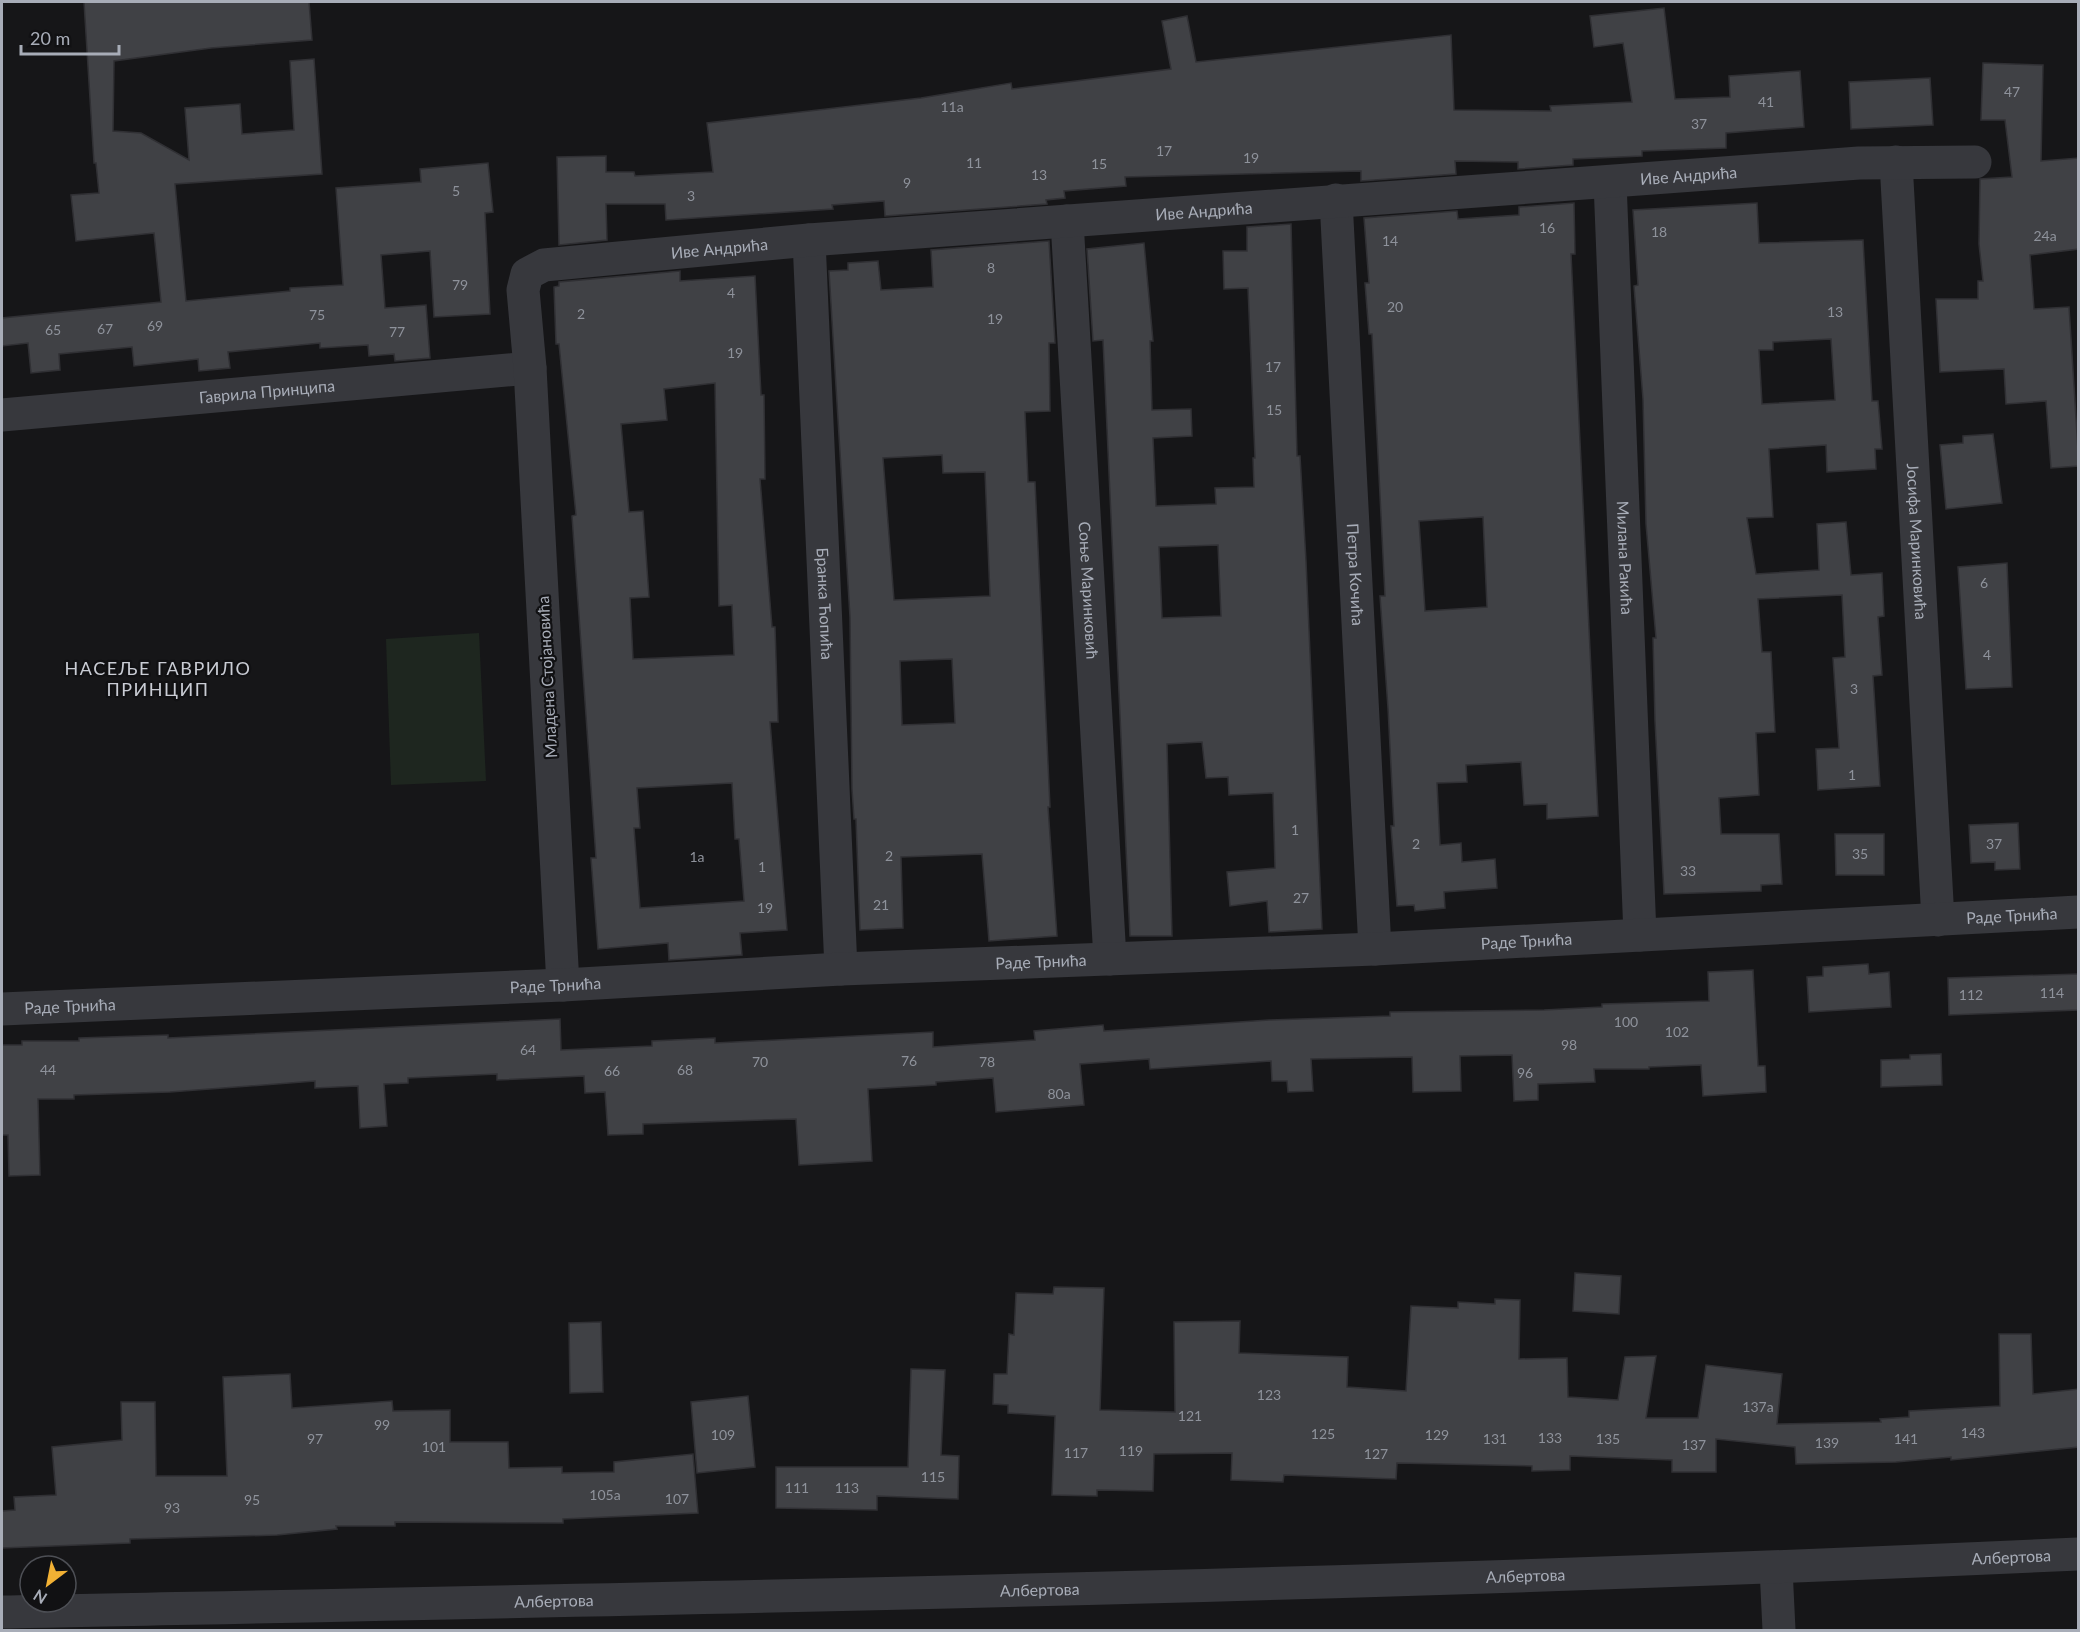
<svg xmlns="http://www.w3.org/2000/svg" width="2080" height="1632" font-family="Lato,sans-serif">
<rect width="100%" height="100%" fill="#161618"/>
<path fill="#1e261f" d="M479,633L486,781L391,785L386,639Z"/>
<path fill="#404145" stroke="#303034" stroke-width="1.5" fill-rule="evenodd" d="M84,2H309L312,40L211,48L114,61L113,131L141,133L189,160L185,108L240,104L242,134L294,130L290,61L314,59L322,174L175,184L186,301L290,291V288L343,285L336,188L421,182L420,169L488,163L493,212L485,213L490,314L434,317L430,251L381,255L385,308L426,305L430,358L395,361L394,354L369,356L368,345L320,348V343L228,352L230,368L199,371L198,359L134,366L132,347L59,354L60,370L31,373L28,343L2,346V318L161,302L154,233L76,241L71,195L99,193L96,163H94Z
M1664,8L1675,99L1730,97L1729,76L1800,71L1804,127L1726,133V148L1642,151V156L1573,159V165L1518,169V162L1455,161L1456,174L1361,181V171L1125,177L1126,186L1064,191L1065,198L1046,200L1047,204L885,216L884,201L832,205L833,209L666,220L665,204H606L607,240L559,245L557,157L606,156V172H634L635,176L713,172L707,123L921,98L1011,83L1012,89L1171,69L1162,21L1187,16L1196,62L1451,35L1454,110L1551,111L1550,106L1632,102L1623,43L1594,47L1590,16Z
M1983,63L2043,65L2041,161L2079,158V249L2030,255L2034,309L2069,307L2079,466L2051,468L2046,401L2006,404L2004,369L1940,372L1936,299H1978V281H1983L1979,244L1980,179L2012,177L2005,120H1981Z
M1930,78L1933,125L1851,129L1849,82Z
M1574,203L1575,254H1571L1598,816L1547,819V804L1524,805L1521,762L1466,765L1467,782L1437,783L1440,845L1461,843L1462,862L1495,859L1497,888L1444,892L1445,908L1415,911L1414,905L1397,906L1391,826H1394L1388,708L1380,596H1385L1372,334H1369L1365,283H1369L1364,218L1457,211L1458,219L1519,215V207ZM1483,517L1487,607L1425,611L1419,521Z
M1757,203L1759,243L1863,240L1872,401H1878L1882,449H1875L1876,469L1827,472L1826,445L1769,449L1773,517L1747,518L1756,574L1819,570L1817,524L1846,522L1851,575L1882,573L1884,616L1878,617L1882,675L1873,676L1880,786L1818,790L1816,749L1839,748L1833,658L1845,657L1842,595L1758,599L1762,652H1771L1775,732L1756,733L1759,795L1719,798L1721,834H1779L1782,884L1761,885V891L1664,894L1655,721L1653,638H1656L1646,524L1643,399L1634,286L1638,285L1633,210ZM1831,339L1835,400L1762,404L1759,350H1773V342Z
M1291,224L1297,456H1300L1306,561L1322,929L1269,932L1267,901L1230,906L1227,872L1275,868L1273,793L1229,795L1228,777L1206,778L1202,742L1167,744L1172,936H1130L1103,340L1093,341L1087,249L1144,243L1153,341H1150L1152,410L1191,409L1192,436L1153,438L1156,506L1216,504L1215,488L1254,487L1253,458H1255L1248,288L1224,289L1223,251H1247V227ZM1218,545L1221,616L1162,618L1159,547Z
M1049,241L1055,343H1049L1050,411L1025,412L1028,482H1035L1050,807H1048L1057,936L989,941L982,854L901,857L903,928L860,930L856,819H854L852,789L850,617L829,271L848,270V263L878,261L881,290L933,287L931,250ZM942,455L943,473L985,472L990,596L894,600L883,458ZM952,659L955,723L902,725L900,661Z
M680,271V281L755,276L761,395H764L765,479H760L772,627H775L778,722H770L787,930L740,933L742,955L669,960L668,943L598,949L591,858H596L572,516L576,515L559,344H556L554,287L559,286V282ZM715,383L719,606L732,605L734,655L633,659L630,598L649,597L643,511L629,512L621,424L667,420L664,389ZM732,783L735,839H739L744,901L640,908L634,828H640L637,788Z
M1993,434L2002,503L1946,509L1940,445L1963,443V436Z
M2007,563L2012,687L1966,689L1958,567Z
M2018,823L2020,869L1995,870V862L1971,863L1969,825Z
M1835,834H1884V875H1836Z
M1868,964L1869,974L1889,972L1891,1007L1809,1012L1807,977L1823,976V967Z
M1753,970L1758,1066H1765L1766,1092L1703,1096L1701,1065L1649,1067V1069H1594L1595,1082L1538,1084V1100L1514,1101L1512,1055L1460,1056L1461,1091L1413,1092L1412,1057L1311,1059L1313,1091L1288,1092L1287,1081H1272L1271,1061L1150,1069L1149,1059L1080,1064L1084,1105L996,1112L993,1078L936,1082V1085L868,1089L872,1161L799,1165L796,1119L643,1124V1134L608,1135L605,1092L585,1093L584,1076L497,1080V1074L408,1078V1083L384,1084L387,1126L360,1128L358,1086L315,1088V1081L170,1092L74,1095V1099H38L40,1175L9,1176L8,1135H2V1045H22V1041H79V1038L168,1035V1038L560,1019L561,1050L652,1046V1041L715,1038V1043L933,1032V1047L1035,1040L1034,1031L1103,1025L1104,1031L1269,1020L1390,1016V1012L1544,1010L1602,1007V1004L1709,1001L1708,972Z
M2079,974V1010L1949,1015L1948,978Z
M1941,1054L1942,1085L1881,1087V1060L1910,1059V1055Z
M1575,1273L1621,1276L1619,1314L1573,1311Z
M1054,1287L1104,1288L1100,1410L1175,1412L1174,1322L1240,1321L1239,1353L1348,1357L1347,1387L1406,1391L1411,1306L1458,1308V1302L1495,1304V1299L1520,1300L1519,1359L1567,1358L1568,1397L1618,1400L1625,1357L1656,1356L1646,1418H1698L1706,1365L1782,1374L1777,1424L1881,1422L1880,1419L1909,1417V1411L2000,1406L1999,1334H2031L2033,1394L2079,1389V1447L1951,1460V1457L1896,1462L1796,1464L1795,1447L1716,1439V1472H1672V1460L1570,1456V1470L1532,1471V1466L1397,1463L1396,1479L1284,1475L1283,1482L1231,1480L1232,1453L1154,1454L1153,1491L1097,1490V1496L1052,1495L1055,1416L1008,1413V1405L993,1404L994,1374H1007L1009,1334L1014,1335L1016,1293L1053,1294Z
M601,1322L603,1392L570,1393L569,1323Z
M911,1369L945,1370L941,1455L959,1456L958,1499L877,1496V1510L776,1508V1467H908Z
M290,1374L292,1408L392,1401L393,1411L450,1410V1442H508L509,1468L562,1467V1473L614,1472V1462L693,1454L698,1513L563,1519V1523L395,1522V1526H336L337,1529L277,1535L130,1539V1543L2,1548V1511L15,1510L14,1497L56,1495L52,1447L122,1440L121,1402H155L156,1476H227L223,1377Z
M748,1396L755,1467L697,1473L691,1402Z"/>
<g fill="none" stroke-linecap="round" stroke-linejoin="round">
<g stroke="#37383d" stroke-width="33">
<path id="s1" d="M1896,162L1938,920"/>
<path id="s2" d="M1610,182L1640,935"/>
<path id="s3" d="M1336,200L1375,949"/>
<path id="s4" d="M1067,221L1110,959"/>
<path id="s5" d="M809,240L841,969"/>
<path id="s6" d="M2,415L530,368"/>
<path id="s7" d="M563,985L530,368L523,290L527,274L544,265L809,240L1859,163L1975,162"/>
<path id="s8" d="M2,1009L563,985L841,969L1375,949L2078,912"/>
<path d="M1776,1568L1779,1630"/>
<path id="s9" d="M2,1612C694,1598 1387,1586 2078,1554"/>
</g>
</g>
<g text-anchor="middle" stroke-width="4.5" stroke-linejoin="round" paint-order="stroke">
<g font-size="14" fill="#8e929b">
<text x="2012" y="97">47</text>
<text x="1766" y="107">41</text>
<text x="952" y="112">11a</text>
<text x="1699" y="129">37</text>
<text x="1164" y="156">17</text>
<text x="1251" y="163">19</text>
<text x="974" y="168">11</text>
<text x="1099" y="169">15</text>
<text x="1039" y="180">13</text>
<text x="907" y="188">9</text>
<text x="456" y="196">5</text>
<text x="691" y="201">3</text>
<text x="1547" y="233">16</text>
<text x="1659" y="237">18</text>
<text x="2045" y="241">24a</text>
<text x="1390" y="246">14</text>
<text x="991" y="273">8</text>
<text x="460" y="290">79</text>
<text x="731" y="298">4</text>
<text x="1395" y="312">20</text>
<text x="1835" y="317">13</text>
<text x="581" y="319">2</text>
<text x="317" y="320">75</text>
<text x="995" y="324">19</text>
<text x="155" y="331">69</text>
<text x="105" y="334">67</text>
<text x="53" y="335">65</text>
<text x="397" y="337">77</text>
<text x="735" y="358">19</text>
<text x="1273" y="372">17</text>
<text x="1274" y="415">15</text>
<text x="1984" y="588">6</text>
<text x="1987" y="660">4</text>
<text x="1854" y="694">3</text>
<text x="1852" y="780">1</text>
<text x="1295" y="835">1</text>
<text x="1416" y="849">2</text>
<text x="1994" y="849">37</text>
<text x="1860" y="859">35</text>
<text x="889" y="861">2</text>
<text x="697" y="862">1a</text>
<text x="762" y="872">1</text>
<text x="1688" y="876">33</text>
<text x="1301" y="903">27</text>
<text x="881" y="910">21</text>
<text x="765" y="913">19</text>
<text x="2052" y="998">114</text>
<text x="1971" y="1000">112</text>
<text x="1626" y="1027">100</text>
<text x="1677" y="1037">102</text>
<text x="1569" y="1050">98</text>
<text x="528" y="1055">64</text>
<text x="909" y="1066">76</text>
<text x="760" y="1067">70</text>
<text x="987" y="1067">78</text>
<text x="48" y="1075">44</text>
<text x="685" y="1075">68</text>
<text x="612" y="1076">66</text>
<text x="1525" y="1078">96</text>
<text x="1059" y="1099">80a</text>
<text x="1269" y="1400">123</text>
<text x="1758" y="1412">137a</text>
<text x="1190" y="1421">121</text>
<text x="382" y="1430">99</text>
<text x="1973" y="1438">143</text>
<text x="1323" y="1439">125</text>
<text x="723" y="1440">109</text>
<text x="1437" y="1440">129</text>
<text x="1550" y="1443">133</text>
<text x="315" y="1444">97</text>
<text x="1495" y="1444">131</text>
<text x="1608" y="1444">135</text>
<text x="1906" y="1444">141</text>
<text x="1827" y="1448">139</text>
<text x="1694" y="1450">137</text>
<text x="434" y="1452">101</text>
<text x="1131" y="1456">119</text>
<text x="1076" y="1458">117</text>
<text x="1376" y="1459">127</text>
<text x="933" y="1482">115</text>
<text x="797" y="1493">111</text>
<text x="847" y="1493">113</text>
<text x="605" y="1500">105a</text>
<text x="677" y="1504">107</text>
<text x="252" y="1505">95</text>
<text x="172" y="1513">93</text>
</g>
<g font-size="16" fill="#a8adb8" stroke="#111113">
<text dy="6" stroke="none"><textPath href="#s7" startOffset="1880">Иве Андрића</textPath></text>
<text dy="6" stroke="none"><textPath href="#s7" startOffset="1394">Иве Андрића</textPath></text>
<text dy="6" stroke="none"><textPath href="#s7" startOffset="908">Иве Андрића</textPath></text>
<text dy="6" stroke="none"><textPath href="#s6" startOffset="266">Гаврила Принципа</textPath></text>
<text dy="6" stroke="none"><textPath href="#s1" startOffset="380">Јосифа Маринковића</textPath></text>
<text dy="6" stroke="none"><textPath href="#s2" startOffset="376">Милана Ракића</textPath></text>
<text dy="6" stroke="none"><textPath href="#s3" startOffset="375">Петра Кочића</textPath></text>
<text dy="6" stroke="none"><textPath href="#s4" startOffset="370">Соње Маринковић</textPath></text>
<text dy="6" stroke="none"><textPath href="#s5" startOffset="364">Бранка Ћопића</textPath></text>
<text transform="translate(547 677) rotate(-93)" y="6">Младена Стојановића</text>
<text dy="6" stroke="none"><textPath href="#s8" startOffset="2012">Раде Трнића</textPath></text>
<text dy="6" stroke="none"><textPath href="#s8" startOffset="1526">Раде Трнића</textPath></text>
<text dy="6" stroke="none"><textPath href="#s8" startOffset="1040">Раде Трнића</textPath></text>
<text dy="6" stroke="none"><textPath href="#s8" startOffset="554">Раде Трнића</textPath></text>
<text dy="6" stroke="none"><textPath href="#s8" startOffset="68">Раде Трнића</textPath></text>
<text dy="6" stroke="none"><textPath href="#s9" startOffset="2010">Албертова</textPath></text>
<text dy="6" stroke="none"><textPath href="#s9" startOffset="1524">Албертова</textPath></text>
<text dy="6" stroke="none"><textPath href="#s9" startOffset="1038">Албертова</textPath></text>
<text dy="6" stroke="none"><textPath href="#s9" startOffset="552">Албертова</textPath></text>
</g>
<g font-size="18" letter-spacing="1.5" fill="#c9ccd4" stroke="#111113">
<text x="158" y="675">НАСЕЉЕ ГАВРИЛО<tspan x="158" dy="21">ПРИНЦИП</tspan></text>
</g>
</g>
<rect width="2080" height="1632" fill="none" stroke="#a8adb8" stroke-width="6"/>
<g transform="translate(48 1584) rotate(212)"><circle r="28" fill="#111113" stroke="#4d4f55" stroke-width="1.5"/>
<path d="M0-4.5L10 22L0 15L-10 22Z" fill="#f2b134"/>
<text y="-9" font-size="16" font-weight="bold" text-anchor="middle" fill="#a8adb8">N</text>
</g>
<path d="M21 45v9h98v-9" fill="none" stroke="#a8adb8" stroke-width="3"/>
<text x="30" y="45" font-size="18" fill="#a8adb8" stroke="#111113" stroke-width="4.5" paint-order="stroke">20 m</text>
</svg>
